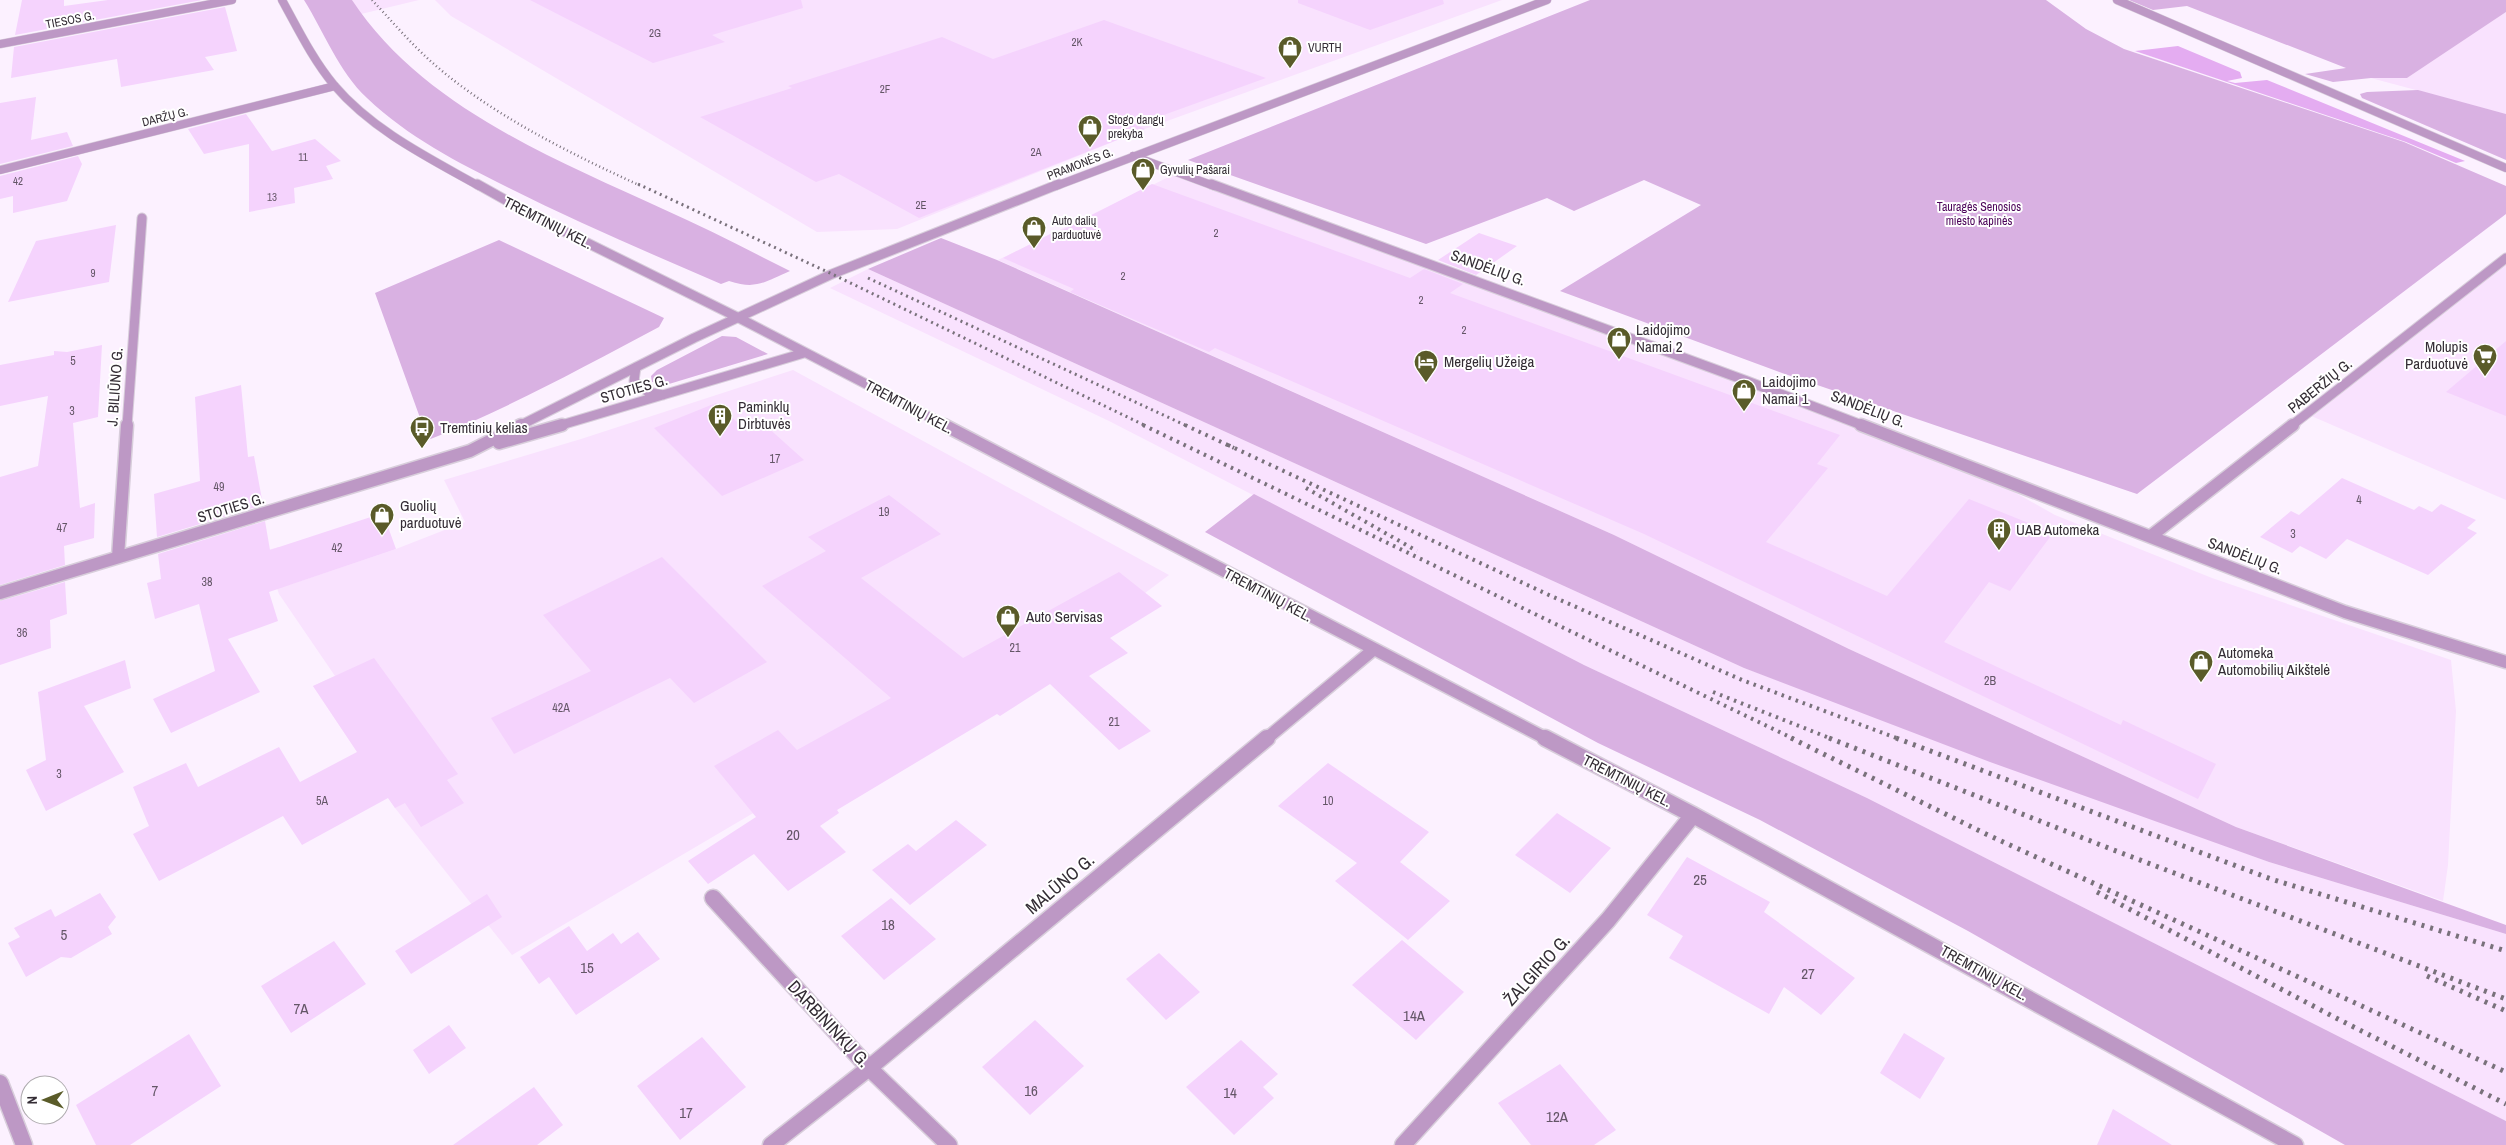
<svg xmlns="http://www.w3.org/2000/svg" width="2506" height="1145" font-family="'Archivo Narrow',sans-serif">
<rect width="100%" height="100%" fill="#fcf1ff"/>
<path fill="#f9e2fe" d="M352,0H419L361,14Z
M435,0H1502L1145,129L897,229L817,232L451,16Z
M2506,12V114L2371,78H2407Z
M1177,173L1959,461L2055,515L2212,578L2451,660L2456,711L2448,865L2443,901L2236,827L1849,649L1614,535L998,260Z
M2506,258V500L2309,415Z
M868,269L1744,668L2269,862L2506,934V1121L1867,798L1584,665L1109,421L830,288Z
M793,370L1169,575L1145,593L821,778L818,775L512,955L395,808L313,686L335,676L279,594L264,551L279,547L289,585L396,549L465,522L444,480L581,439Z"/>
<path fill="#d9b1e2" d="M304,0H352C422,106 552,158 663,209C706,228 748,250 790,271C764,282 757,290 729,281L721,284C649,253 577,222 507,187C457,162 408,137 367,98C339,72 324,32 304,0Z
M1590,0H2046L2086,29L2124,49L2404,142L2506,186V214L2137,494L1782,373L1560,291L1701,205L1644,180L1574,211L1547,198L1426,244L1188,160Z
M2129,0H2506V12L2407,78H2371L2333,82L2305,74L2346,68L2187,6L2153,10Z
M2418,90L2506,114V160L2362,98L2360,94L2367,92Z
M941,238L997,260L1614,535L1849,649L2236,827L2506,925V934L2269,862L1990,762L1744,668L868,269Z
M499,240L664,318L659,327C583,367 508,409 428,440L375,293Z
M722,336L736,337L768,354L669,384L652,382L651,376L657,370Z
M1254,494L1584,665L1867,798L2506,1121V1145H2345L1968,931L1760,820L1598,743L1205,532Z"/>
<path fill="#e4acf1" d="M2178,46L2240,72L2242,78L2227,81L2235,83L2267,80L2465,161L2456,163L2406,142L2135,51Z"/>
<path fill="#f5d3fd" d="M22,0H64V6L108,0H202L15,35Z
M530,0H801L803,8L712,35L725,42L653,63Z
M1298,0H1443L1444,4L1370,30L1298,3Z
M225,7L237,51L205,57L214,70L121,87L117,59L11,78L14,47Z
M1104,20L1266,78L1136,125L1145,129L919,218L839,174L816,182L700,117L792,88L788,86L942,37L993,59Z
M36,97L31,140L67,132L73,146L0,164V103Z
M246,114L272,151L315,139L341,161L326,166L333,179L294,188L295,203L249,212V144L204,154L188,129Z
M78,156L82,164L67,201L13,213V196L0,199V176Z
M1152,184L1410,278L1424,269L1463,284L1450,293L1840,435L1817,464L1828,468L1766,542L1887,596L1969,499L2053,533L2010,591L1989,582L1944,642L2121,725L2123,720L2216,764L2198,799L1644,534L1215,348L1209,352L1070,292L1074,289L1003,258L1056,231L1059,232Z
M116,225L109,282L8,302L36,241Z
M1479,233L1517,246L1476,275L1438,260Z
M2506,341V416L2446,392Z
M102,345L98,417L73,423L80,508L95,503L94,538L64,546L65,565L0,585V477L38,466L48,396L0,406V365L54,355V351L67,352Z
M241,385L248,457L254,456L263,505L157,537L154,494L200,481L195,397Z
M716,403L748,432L765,425L804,460L722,496L654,428Z
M2342,478L2414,510L2419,506L2432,512L2441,504L2476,520L2467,528L2477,533L2428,575L2347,539L2326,559L2300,546L2292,553L2260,537L2291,511L2299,515Z
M889,495L941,534L861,578L963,658L1119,572L1162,606L1110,638L1128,653L1089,676L1151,731L1119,750L1050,684L1000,716L997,714L837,810L839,813L820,826L846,852L788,891L754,854L708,884L688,861L756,817L714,766L778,730L797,750L891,698L762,586L826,551L808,537Z
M383,513L396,549L269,592L278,621L228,639L260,692L171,733L153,699L215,671L199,604L155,619L147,583L161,579L158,554L265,521L270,550Z
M662,557L767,662L694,703L670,678L514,754L491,718L591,671L543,615Z
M65,582L67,614L50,620L51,648L0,665V601Z
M374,658L458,774L447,780L464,803L421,827L405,803L395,808L388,798L302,845L283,816L159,881L133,834L149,826L133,787L186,763L198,787L279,747L300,782L357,752L313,686Z
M125,660L131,688L84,706L124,772L46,811L26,770L46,760L38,692Z
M1328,763L1429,832L1400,862L1450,901L1408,940L1335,881L1357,863L1278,806Z
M1557,813L1611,848L1570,893L1515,855Z
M956,820L987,845L910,905L872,870L908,844L916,851Z
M1687,857L1770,902L1764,912L1855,978L1821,1015L1784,987L1769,1014L1669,958L1683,936L1647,915Z
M100,893L116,917L108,927L112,934L71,958L61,957L26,977L8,943L20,937L14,928L51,909L55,917Z
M487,894L502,917L411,974L395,951Z
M891,898L936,939L884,980L841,936Z
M569,926L587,951L613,933L621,944L638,932L660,959L576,1015L549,977L539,984L520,957Z
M1402,940L1464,992L1416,1040L1352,985Z
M334,941L366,984L291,1033L261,986Z
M1159,953L1200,992L1166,1020L1126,979Z
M1035,1020L1084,1066L1030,1115L982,1067Z
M449,1025L466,1048L429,1074L413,1050Z
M1904,1033L1945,1058L1920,1099L1880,1073Z
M189,1034L221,1086L130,1145H96L76,1105Z
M702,1037L746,1087L680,1140L637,1086Z
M1241,1040L1278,1074L1263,1087L1274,1098L1234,1135L1186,1087Z
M1560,1064L1616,1130L1594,1145H1531L1498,1103Z
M534,1087L563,1125L537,1145H453Z
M2113,1109L2172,1145H2097Z"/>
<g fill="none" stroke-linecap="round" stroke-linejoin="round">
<defs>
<path id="minor-far3" d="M282,0C298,29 313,60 334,85C372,130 429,158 479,186
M2117,0L2506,168
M0,44L232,0
M1133,156L1214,186
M0,170L335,86
M1056,186L1547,0"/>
<path id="minor-far2" d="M477,184L543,221L737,317L947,426
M1211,184L1747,381L1864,426
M636,367L634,381L648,392L663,395
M127,426L142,218
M519,426L694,338L832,274L1059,184
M558,426L804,353
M2291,426L2506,258"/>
<path id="minor-far1" d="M944,425L1547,739
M1861,425L2345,612L2506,662
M499,443L562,425
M2151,536L2293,425
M118,557L127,425
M0,593L470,451L521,425
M1266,739L1373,650"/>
<path id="minor" d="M1545,738L1693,815L2295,1145
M713,898L869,1068L949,1145
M0,1083L24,1145
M771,1145L869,1068L1267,738
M1403,1145L1608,920L1693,815"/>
</defs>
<use href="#minor-far3" stroke="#d8cedb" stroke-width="9"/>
<use href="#minor-far2" stroke="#d8cedb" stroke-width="11"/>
<use href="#minor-far1" stroke="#d8cedb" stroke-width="15"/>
<use href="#minor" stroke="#d8cedb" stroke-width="19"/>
<use href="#minor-far3" stroke="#bd98c5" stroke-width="8"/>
<use href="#minor-far2" stroke="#bd98c5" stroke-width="9"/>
<use href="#minor-far1" stroke="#bd98c5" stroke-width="12"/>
<use href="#minor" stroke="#bd98c5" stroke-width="16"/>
<path stroke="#79717b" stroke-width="2.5" stroke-dasharray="1 3" stroke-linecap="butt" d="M372,0C389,18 406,38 425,56C484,111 567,152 641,186"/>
<path stroke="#79717b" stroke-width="3" stroke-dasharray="2 4" stroke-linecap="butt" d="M638,184L832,274L1146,426
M868,278L1187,426"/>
<path stroke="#79717b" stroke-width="4" stroke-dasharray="2.5 5" stroke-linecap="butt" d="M1143,425L1794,739
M1185,425L1234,448
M1228,445L1551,596L1742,680L1899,739
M1306,488L1417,551
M1713,692L1832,739"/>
<path stroke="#79717b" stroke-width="5" stroke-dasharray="3 6" stroke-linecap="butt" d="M1791,738L1986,834L2506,1072
M1829,738L2111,849L2506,999
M1896,738L2271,879L2506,951
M2097,892L2336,1018L2506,1104
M2427,976L2506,1011"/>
</g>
<defs>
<symbol id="shop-pin" viewBox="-11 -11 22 30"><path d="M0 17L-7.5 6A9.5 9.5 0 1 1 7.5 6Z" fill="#5a5b29" stroke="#fff"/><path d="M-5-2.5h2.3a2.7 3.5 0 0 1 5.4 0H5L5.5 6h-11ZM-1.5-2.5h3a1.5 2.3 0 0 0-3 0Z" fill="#fff"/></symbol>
<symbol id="supermarket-pin" viewBox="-11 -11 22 30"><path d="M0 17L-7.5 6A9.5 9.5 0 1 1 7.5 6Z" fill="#5a5b29" stroke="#fff"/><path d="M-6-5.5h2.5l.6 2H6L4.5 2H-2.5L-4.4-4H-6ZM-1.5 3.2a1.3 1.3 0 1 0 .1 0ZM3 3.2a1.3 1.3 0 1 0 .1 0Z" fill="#fff"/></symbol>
<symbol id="hotel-pin" viewBox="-11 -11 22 30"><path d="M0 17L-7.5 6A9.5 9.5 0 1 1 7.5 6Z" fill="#5a5b29" stroke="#fff"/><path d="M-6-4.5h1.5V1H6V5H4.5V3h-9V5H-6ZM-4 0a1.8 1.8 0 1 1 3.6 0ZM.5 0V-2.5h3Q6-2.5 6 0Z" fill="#fff"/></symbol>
<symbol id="building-pin" viewBox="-11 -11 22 30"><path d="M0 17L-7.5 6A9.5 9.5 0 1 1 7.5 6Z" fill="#5a5b29" stroke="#fff"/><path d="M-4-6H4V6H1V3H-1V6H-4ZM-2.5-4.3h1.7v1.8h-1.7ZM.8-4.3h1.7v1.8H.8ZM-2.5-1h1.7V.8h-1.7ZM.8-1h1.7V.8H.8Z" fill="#fff"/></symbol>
<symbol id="bus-pin" viewBox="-11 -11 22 30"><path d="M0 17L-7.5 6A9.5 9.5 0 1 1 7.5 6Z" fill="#5a5b29" stroke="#fff"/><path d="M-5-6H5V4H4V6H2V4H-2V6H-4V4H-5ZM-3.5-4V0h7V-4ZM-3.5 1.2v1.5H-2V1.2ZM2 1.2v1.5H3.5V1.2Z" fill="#fff"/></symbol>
</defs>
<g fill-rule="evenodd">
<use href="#shop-pin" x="1276" y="34" width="28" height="38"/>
<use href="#shop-pin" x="1076" y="113" width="28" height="38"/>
<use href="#shop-pin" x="1129" y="156" width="28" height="38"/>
<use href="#shop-pin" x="1020" y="214" width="28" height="38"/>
<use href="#shop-pin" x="1605" y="325" width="28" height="38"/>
<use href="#supermarket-pin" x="2471" y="342" width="28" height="38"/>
<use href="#hotel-pin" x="1412" y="348" width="28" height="38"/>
<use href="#shop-pin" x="1730" y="377" width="28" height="38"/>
<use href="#building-pin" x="706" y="402" width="28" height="38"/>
<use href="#bus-pin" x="408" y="414" width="28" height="38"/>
<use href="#shop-pin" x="368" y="501" width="28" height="38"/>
<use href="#building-pin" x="1985" y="516" width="28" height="38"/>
<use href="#shop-pin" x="994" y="603" width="28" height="38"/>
<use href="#shop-pin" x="2187" y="648" width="28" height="38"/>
</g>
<g text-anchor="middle" stroke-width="4" stroke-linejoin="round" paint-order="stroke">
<g font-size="11" fill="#645667">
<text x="655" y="37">2G</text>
<text x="1077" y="46">2K</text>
<text x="885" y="93">2F</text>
<text x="1036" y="156">2A</text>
<text x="303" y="161">11</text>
<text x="18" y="185">42</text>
<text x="272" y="201">13</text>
<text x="921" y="209">2E</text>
<text x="1216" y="237">2</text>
<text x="93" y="277">9</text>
<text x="1123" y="280">2</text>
<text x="1421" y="304">2</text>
<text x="1464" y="334">2</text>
</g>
<g font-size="12" fill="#342d35" stroke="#fff">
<text transform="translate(70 20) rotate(-11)" y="4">TIESOS G.</text>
<text transform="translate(165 117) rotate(-14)" y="4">DARŽŲ G.</text>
<text transform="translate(1080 164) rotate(-21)" y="4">PRAMONĖS G.</text>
</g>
<g font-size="12" fill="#342d35" stroke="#fff" text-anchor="start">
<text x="1308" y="52">VURTH</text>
<text x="1108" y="124">Stogo dangų<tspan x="1108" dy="14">prekyba</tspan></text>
<text x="1160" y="174">Gyvulių Pašarai</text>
<text x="1052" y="225">Auto dalių<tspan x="1052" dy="14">parduotuvė</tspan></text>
</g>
<g font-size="12" fill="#4c0459" stroke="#fff">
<text x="1979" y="211">Tauragės Senosios<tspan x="1979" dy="14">miesto kapinės</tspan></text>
</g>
<g font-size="12" fill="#645667">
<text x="73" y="365">5</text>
<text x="72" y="415">3</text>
<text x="775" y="463">17</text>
<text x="219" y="491">49</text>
<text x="2359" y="504">4</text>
<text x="884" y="516">19</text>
<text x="62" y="532">47</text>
<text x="2293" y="538">3</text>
<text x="337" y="552">42</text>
<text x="207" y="586">38</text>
<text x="22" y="637">36</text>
<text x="1015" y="652">21</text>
<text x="1990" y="685">2B</text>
<text x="561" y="712">42A</text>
<text x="1114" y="726">21</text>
<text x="59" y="778">3</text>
<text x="322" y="805">5A</text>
<text x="1328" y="805">10</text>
</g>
<g font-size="15" fill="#342d35" stroke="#fff">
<text transform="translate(548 223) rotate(27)" y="5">TREMTINIŲ KEL.</text>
<text transform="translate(1488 268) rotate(20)" y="5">SANDĖLIŲ G.</text>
<text transform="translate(2320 386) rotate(-39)" y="5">PABERŽIŲ G.</text>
<text transform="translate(115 387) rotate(-86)" y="5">J. BILIŪNO G.</text>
<text transform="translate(634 389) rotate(-16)" y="5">STOTIES G.</text>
<text transform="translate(909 407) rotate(28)" y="5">TREMTINIŲ KEL.</text>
<text transform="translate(1868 409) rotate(21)" y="5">SANDĖLIŲ G.</text>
<text transform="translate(231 508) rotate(-17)" y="5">STOTIES G.</text>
<text transform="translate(2245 556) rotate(21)" y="5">SANDĖLIŲ G.</text>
<text transform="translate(1268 595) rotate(28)" y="5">TREMTINIŲ KEL.</text>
<text transform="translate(1627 781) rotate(27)" y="5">TREMTINIŲ KEL.</text>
<text transform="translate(1984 973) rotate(29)" y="5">TREMTINIŲ KEL.</text>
</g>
<g font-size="15" fill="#342d35" stroke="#fff" text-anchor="start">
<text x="1636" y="335">Laidojimo<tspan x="1636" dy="17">Namai 2</tspan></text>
<text x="2468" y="352" text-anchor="end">Molupis<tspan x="2468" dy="17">Parduotuvė</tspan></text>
<text x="1444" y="367">Mergelių Užeiga</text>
<text x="1762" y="387">Laidojimo<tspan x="1762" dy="17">Namai 1</tspan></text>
<text x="738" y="412">Paminklų<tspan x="738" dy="17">Dirbtuvės</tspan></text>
<text x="440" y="433">Tremtinių kelias</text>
<text x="400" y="511">Guolių<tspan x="400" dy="17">parduotuvė</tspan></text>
<text x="2016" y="535">UAB Automeka</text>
<text x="1026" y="622">Auto Servisas</text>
<text x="2218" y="658">Automeka<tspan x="2218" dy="17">Automobilių Aikštelė</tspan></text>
</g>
<g font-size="15" fill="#645667">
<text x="793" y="840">20</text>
<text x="1700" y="885">25</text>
<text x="888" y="930">18</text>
<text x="64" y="940">5</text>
<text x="587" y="973">15</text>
<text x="1808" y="979">27</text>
<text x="301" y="1014">7A</text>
<text x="1414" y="1021">14A</text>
<text x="155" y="1096">7</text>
<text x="1031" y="1096">16</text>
<text x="1230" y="1098">14</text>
<text x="686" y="1118">17</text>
<text x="1557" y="1122">12A</text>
</g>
<g font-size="18" fill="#342d35" stroke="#fff">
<text transform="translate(1060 884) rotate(-40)" y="6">MALŪNO G.</text>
<text transform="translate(1537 970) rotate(-48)" y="6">ŽALGIRIO G.</text>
<text transform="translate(829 1024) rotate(47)" y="6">DARBININKŲ G.</text>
</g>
</g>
<g transform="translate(45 1100) rotate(269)"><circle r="24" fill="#ffffff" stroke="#aeabae"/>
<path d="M0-4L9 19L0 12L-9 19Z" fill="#5a5b29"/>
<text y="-8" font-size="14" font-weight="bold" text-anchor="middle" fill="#342d35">N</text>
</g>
</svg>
